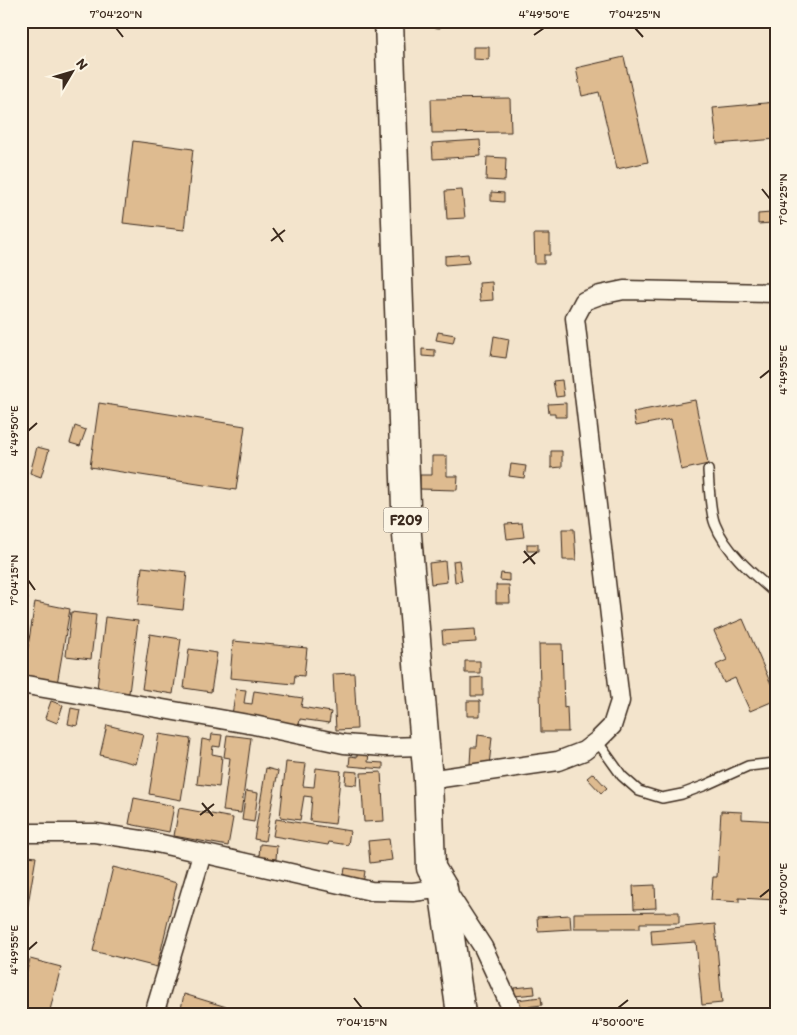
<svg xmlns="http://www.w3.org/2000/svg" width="797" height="1035" font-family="Itim,sans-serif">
<rect width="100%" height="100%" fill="#f3e4cc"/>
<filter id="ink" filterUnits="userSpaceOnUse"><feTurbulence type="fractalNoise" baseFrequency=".02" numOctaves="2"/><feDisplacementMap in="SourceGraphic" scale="10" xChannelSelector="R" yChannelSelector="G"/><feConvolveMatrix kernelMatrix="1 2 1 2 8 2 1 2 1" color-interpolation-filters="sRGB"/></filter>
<g filter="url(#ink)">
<path fill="#debb90" stroke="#3b2a1e" d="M416,21H441L440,28L416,26Z
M588,21H602V25H588Z
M473,47H489V60L473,59Z
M624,57L648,162L617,169L599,92L582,96L576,68Z
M510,98L511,132L432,133L431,99Z
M776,102V139L717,144L713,108Z
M480,140L481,156L433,159L432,143Z
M133,141L193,149L184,230L123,223Z
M487,157L506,158L505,181L486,180Z
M462,190L465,218L447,219L445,191Z
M491,192L504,193V202L491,201Z
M771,213L772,223L758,224V214Z
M534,234H550V255H544V264H535Z
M468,254L469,263L445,265V256Z
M492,282L493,300L480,301L479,283Z
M438,332L455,335L453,343L436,340Z
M494,336L509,339L506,358L491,356Z
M422,349L435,350V357L422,356Z
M562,380L564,396L556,397L553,381Z
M695,400L708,464L681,470L671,419L636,426L633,412Z
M99,403L245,426L236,490L90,467Z
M566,403V417H555V413H549L548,404Z
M75,426L86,430L80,446L70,443Z
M37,447L49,450L41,477L30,473Z
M551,451H562V467L551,468Z
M432,456H447V476H458L457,490L420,489V475H432Z
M511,464L526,466L524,478L509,476Z
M522,523L524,537L507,539L505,524Z
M562,529H574L576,560H563Z
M527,544H538V551H527Z
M459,560L462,581L455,582L453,561Z
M445,561L447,582L431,584L429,563Z
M142,567L187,572L183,610L138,605Z
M501,573L509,574V581L500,580Z
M496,585H509L510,603H496Z
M21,596L28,598L23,617L21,616Z
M35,602L70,609L57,684L23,678Z
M71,612L96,615L91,659L66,656Z
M105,617L138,621L129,693L97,689Z
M743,619L771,684L776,682V700L750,711L735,678L724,683L716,665L727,660L714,631Z
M475,629L476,642L443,644L442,631Z
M150,634L181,639L173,694L142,689Z
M233,641L307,648L304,676L295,675L294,684L230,678Z
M539,644H562L564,708L567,707L568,732H541Z
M189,649L217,653L211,692L184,688Z
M465,661H480V673H465Z
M354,673L357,729L336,730L333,674Z
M483,677V696H471V678Z
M236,689L246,690L244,703L252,704L254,691L303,698L301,707L331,712L329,723L300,719L299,725L232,715Z
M51,701L63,705L57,723L45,718Z
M467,701H480V716H467Z
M71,708L80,710L77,726L68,724Z
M107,725L143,734L136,764L100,755Z
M159,734L191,739L181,800L149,794Z
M212,734L222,735L220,747L213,746L212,754L222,756L219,787L197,784L202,739L211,741Z
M227,735L251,738L241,813L223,811L230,758L224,757Z
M478,735L492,737L489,766L470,764L471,747H477Z
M357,752L369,753L368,762L383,763V769L349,766L350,756L357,757Z
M286,762L306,764L303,786L314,787L316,768L341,771L335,824L310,821L312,797L304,796L300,820L280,817Z
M266,768L278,771L265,841L254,839Z
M346,771L358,772L357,785L345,784Z
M381,772L384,821L364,822L361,773Z
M593,773L607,788L601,793L587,778Z
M246,791L258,793L254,822L242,820Z
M134,798L174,806L169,832L129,824Z
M179,808L233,818L228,846L174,836Z
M721,811L742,812V819L776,821V900L739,898V902L711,900L713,877H717Z
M276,819L350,831L348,845L329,842L328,845L273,836Z
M389,839L392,860L370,863L368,841Z
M260,844L277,846L276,859L259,857Z
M21,855L36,857L27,910L21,909Z
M113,867L177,883L157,967L93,951Z
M345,868L365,871L363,884L343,881Z
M655,885L656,908L634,909L633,886Z
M679,912V923H640V928H574V913Z
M570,915L571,929L538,931L537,917Z
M715,924L722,1003L702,1005L696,942L652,945L651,930Z
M30,959L61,967L49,1014H21V993Z
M534,986L535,994L514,996V988Z
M184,994L246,1013V1014H180Z
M541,997L542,1005L517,1008L516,1000Z
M547,1011V1014H534V1012Z"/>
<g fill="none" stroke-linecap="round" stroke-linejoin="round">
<defs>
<path id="lane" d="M708,470C709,485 710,512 715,524C726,552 754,575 776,594
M597,741L622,776L639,791L662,798L682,794L706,785L748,766L776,763"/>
<path id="street" d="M21,684L254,725L344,744L384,747L424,746
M428,780L558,761L584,751L597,741L612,726L620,701L575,318L584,301L600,295L624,290L776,293
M21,833H95L148,841L371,891L413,892L443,888
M448,893L483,947L514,1014
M154,1014L202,854"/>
<path id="primary" d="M389,21L407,535L428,780L431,868L443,888L461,1014"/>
</defs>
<use href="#lane" stroke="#3b2a1e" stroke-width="12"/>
<use href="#street" stroke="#3b2a1e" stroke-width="21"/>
<use href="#primary" stroke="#3b2a1e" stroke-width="31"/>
<use href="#lane" stroke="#fcf5e5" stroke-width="9"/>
<use href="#street" stroke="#fcf5e5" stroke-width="18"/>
<use href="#primary" stroke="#fcf5e5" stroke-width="28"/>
</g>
</g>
<path fill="none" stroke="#3b2a1e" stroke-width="2" d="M116,28L123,37M635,28L643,37M534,35L544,28M762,189L770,199M273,228L283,242M271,241L285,230M760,378L770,370M28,431L37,423M524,551L535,564M523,563L537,552M28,580L35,590M202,803L213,816M200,815L214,804M760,897L770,889M28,950L37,942M354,998L362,1008M618,1008L628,1000"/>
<g text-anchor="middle" stroke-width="4" stroke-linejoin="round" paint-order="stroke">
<rect fill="#fcf5e5" stroke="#75675a" stroke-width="1" x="383.5" y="507.5" width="45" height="25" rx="4"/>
<g font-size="15" font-weight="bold" fill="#3b2a1e">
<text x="406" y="525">F209</text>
</g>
</g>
<rect width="797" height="1035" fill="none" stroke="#fcf5e5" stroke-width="55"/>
<g transform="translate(72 72) rotate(52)" stroke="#fcf5e5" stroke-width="4" paint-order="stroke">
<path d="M0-4L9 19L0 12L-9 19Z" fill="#3b2a1e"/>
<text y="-8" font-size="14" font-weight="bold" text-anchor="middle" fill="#3b2a1e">N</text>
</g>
<rect x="28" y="28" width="742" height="980" fill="none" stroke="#3b2a1e" stroke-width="2"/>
<g font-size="12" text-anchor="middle" fill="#3b2a1e">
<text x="116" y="18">7°04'20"N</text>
<text x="544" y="18">4°49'50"E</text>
<text x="635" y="18">7°04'25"N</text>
<text transform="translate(783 199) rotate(-90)" y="4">7°04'25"N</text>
<text transform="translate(783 370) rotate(-90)" y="4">4°49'55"E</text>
<text transform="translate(14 431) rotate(-90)" y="4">4°49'50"E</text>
<text transform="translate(14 580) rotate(-90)" y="4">7°04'15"N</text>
<text transform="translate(783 889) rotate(-90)" y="4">4°50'00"E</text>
<text transform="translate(14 950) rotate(-90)" y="4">4°49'55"E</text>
<text x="362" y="1026">7°04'15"N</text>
<text x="618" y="1026">4°50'00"E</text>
</g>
</svg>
